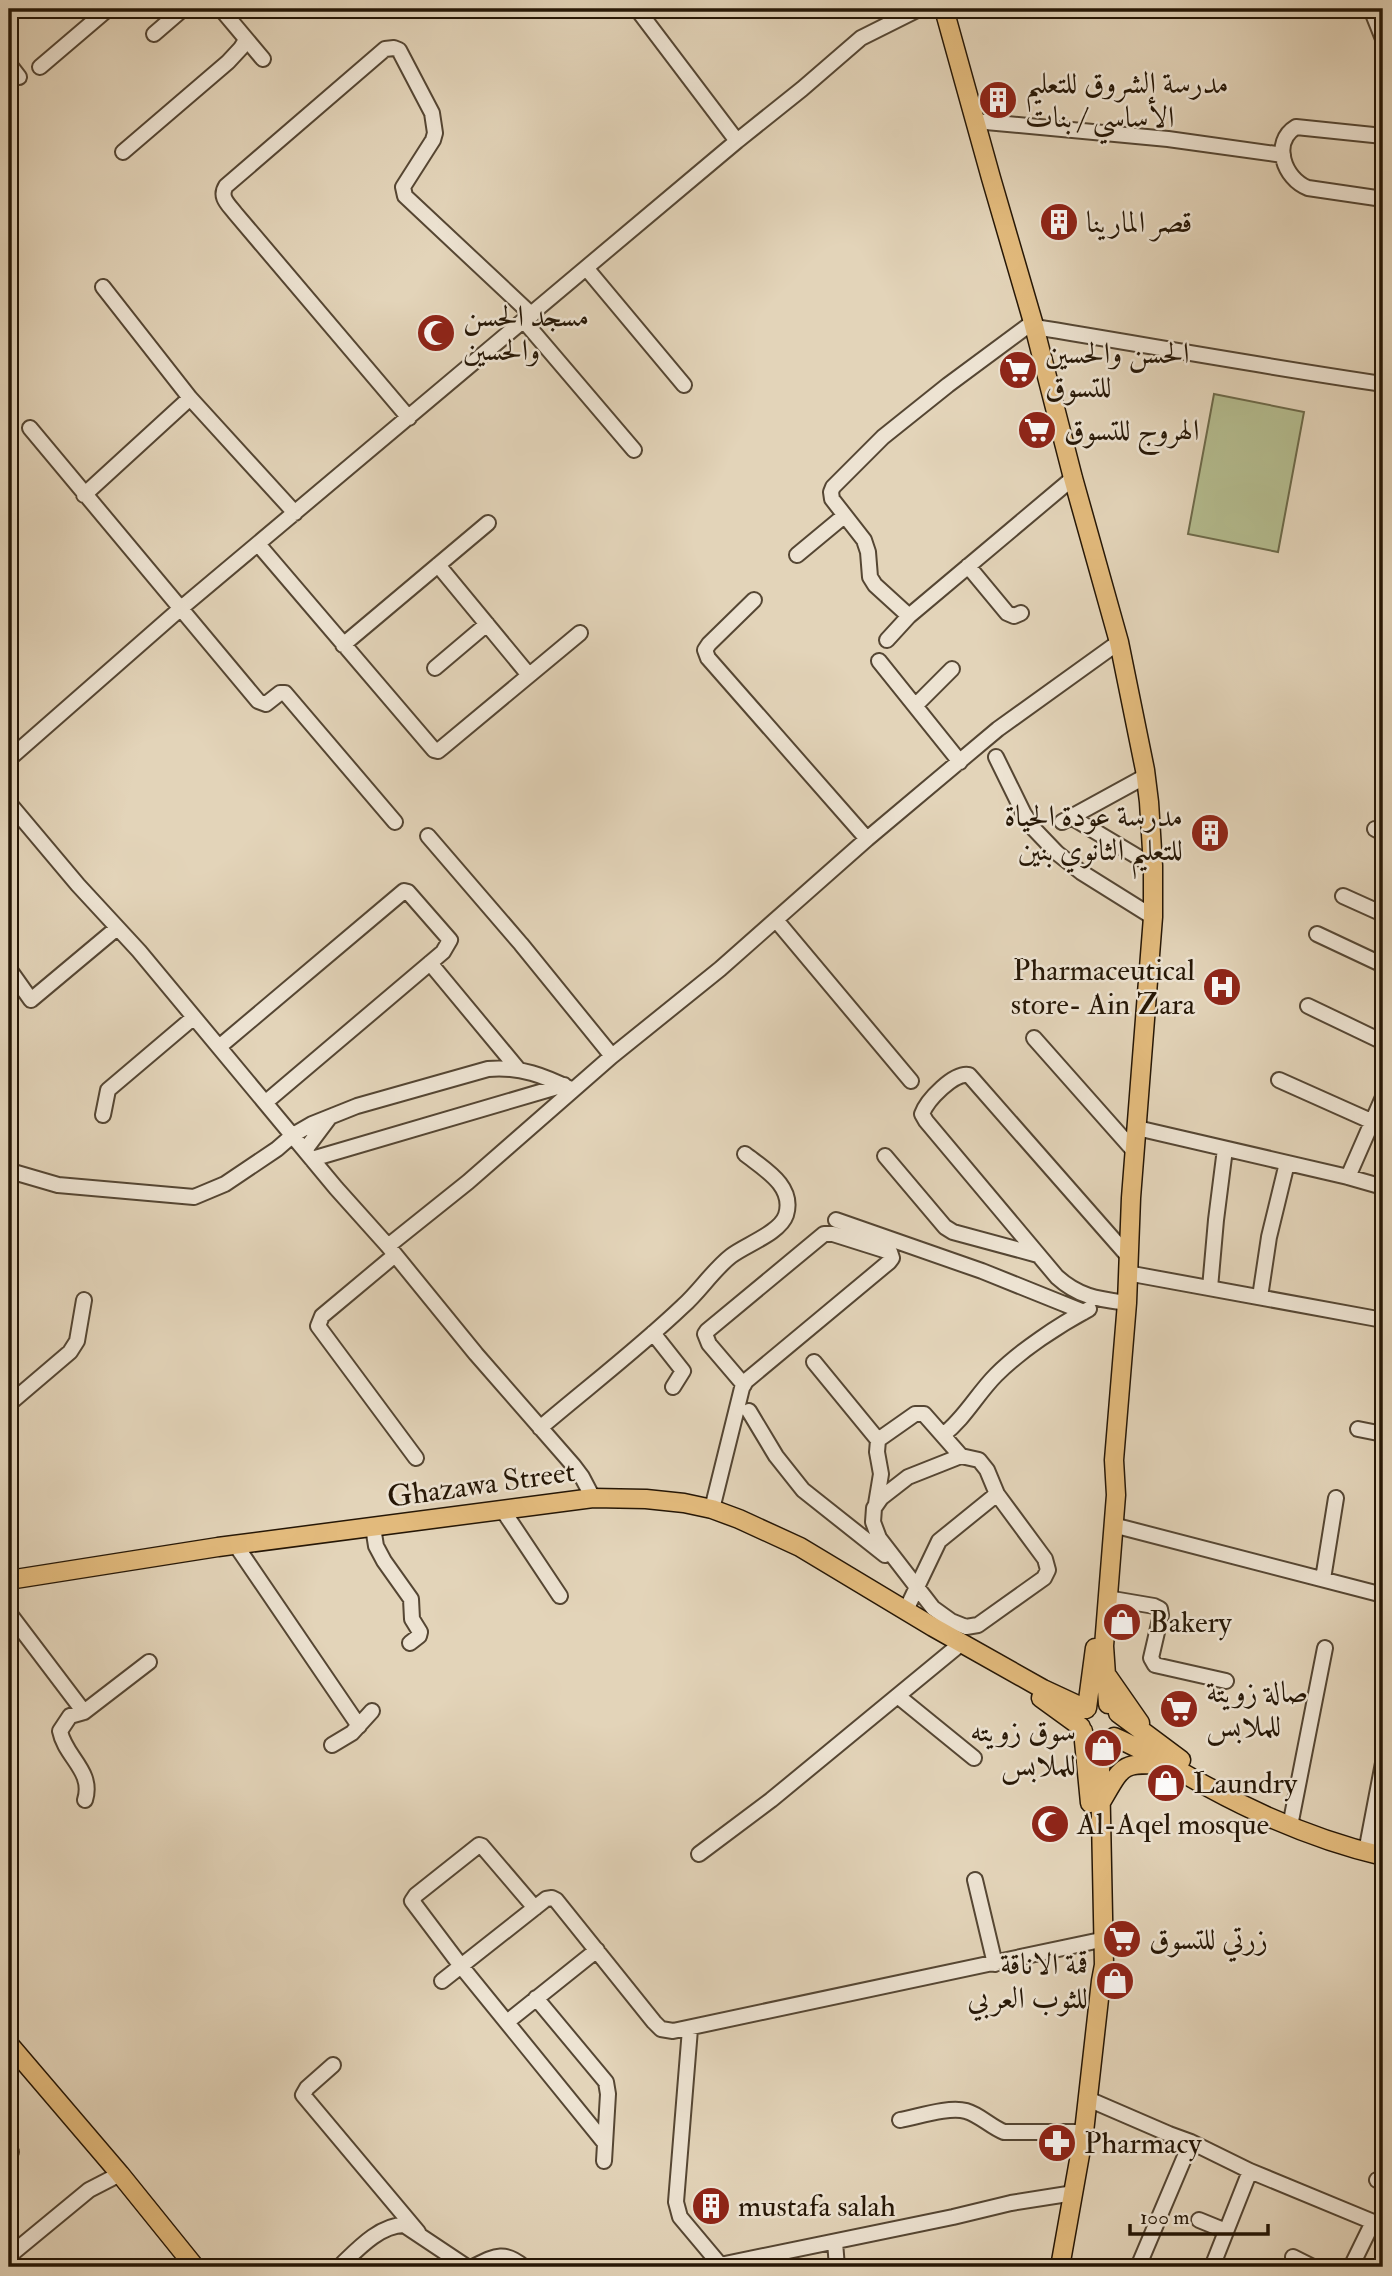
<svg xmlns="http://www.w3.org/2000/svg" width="1392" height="2276" font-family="'IM FELL Double Pica',Amiri,serif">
<rect width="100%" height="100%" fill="#e3d4b9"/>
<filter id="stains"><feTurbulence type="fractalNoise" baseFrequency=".00286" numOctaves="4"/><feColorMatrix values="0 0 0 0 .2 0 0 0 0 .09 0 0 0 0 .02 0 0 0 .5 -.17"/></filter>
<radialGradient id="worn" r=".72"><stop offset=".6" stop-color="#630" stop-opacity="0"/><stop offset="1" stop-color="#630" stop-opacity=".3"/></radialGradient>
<path fill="#b4bc8f" stroke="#6d6a4a" stroke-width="2" d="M1214,394L1304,412L1278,552L1188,534Z"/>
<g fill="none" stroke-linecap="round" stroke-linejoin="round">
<defs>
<path id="minor" d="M221,9L263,59
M637,9L737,141
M1371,9L1383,39
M154,34L183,9
M9,64L19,77
M40,67L108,9
M975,121L1168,139L1283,155
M1383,136L1296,127C1271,142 1284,179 1308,188L1383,199
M123,152L228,62L241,48L246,40
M587,269L684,385
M103,287L190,398L295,513
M524,321L634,450
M1035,327C1151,346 1267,367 1383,384
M409,418L235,213C228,204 219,197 226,186L385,49L394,48L399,50L432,113L435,133L433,140L403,187L405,196L532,315
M30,428L258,701L266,704L280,693H285L395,822
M84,495L190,398
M258,544L434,750L438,751L443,747L580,633
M797,555L844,516
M438,565L528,674
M968,566L1007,613L1014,616L1021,613
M754,600L709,644L705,650L708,658L867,839
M909,616L875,585L870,577L868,552L864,540L832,499L831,492L833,487L883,437L948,385L1033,322
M887,640L909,616L1073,478
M343,645L488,523
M879,661L960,762
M435,668L487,624
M915,706L952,669
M996,757L1024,814L1034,829L1057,853L1081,872L1153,917
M9,759L180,609L737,141L802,89L861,38L919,9
M9,803L78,885L139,951L336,1188L388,1246L476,1354L573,1465L582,1477L593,1498
M1071,817L1153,866
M1062,822L1146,776
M1375,829L1383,833
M428,836L521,944L612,1056
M1343,896L1383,914
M776,920L911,1081
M1317,934L1383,965
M430,963L518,1069
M9,969L31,1000L117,928
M1308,1006L1383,1042
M1034,1038L1135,1152
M219,1047L404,891L408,892L450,940L443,952L266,1102
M1279,1080L1373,1122
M103,1115L108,1090L193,1018
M1137,1128L1348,1177L1383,1187
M305,1150L329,1118
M885,1156L945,1227L953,1232L1038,1255
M312,1159L564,1085
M10,1171L58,1185L194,1197L225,1184L277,1149L293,1135L312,1124L357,1106L488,1069C520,1066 545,1076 573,1090
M1348,1177L1383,1097
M836,1220L982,1271L1084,1312
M388,1246L468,1182L612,1056L720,969L867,839L998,729L1119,642
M395,1255L322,1316L318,1326L416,1458
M1127,1273L1383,1320
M1210,1288L1216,1220L1225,1149
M1260,1297L1269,1237L1287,1163
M1127,1303C1098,1299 1079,1297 1057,1277L926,1121L922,1114C927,1100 954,1072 969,1075L1128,1256
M653,1333L683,1371L673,1387
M814,1362L878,1440
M9,1404L70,1352L77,1341L84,1300
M749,1411L776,1456L803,1490L885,1555
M540,1428C587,1388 638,1349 683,1306C700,1291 713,1270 731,1256C745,1245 780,1233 786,1215C795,1186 764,1169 745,1154
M1358,1429L1383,1434
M943,1435C965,1418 977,1394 996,1375C1021,1350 1059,1325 1089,1309
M961,1456L979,1460L987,1470L997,1494L1045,1559L1048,1570L1044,1578L978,1625L966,1627L951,1621L933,1608L879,1538L873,1522L874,1508L881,1498L908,1477Z
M876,1504L881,1474L877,1452L878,1440L915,1414H924L961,1456
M502,1509L560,1596
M712,1509L742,1388L746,1381L889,1262L892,1258L890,1252L833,1234H824L707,1331L705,1334L709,1344L744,1385
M1113,1525L1383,1595
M373,1527L376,1546L384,1561L411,1599L412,1619L420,1632L419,1636L410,1643
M235,1544L359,1726
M1323,1579L1336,1498
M1107,1598L1154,1606L1160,1609L1161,1615L1151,1658L1155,1665L1226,1681
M906,1610L939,1541L997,1494
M9,1613L84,1712L70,1716L60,1731C65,1757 94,1771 85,1800
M899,1697L974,1758
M84,1712L149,1662
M332,1745L352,1733L372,1711
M1290,1826L1325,1648
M1366,1852L1383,1763
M699,1854L771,1800L958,1646
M975,1880L995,1964
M535,1908L482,1846L479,1845L416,1895L412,1901L461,1966L604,2142
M442,1981L546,1899L552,1898L556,1900L654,2022L661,2029L673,2031L1096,1941
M536,1998L606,2082L608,2094L604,2161
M507,2022L597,1950
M690,2029L676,2202L680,2217L722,2267
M333,2065L307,2088L303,2095L418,2232
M1088,2099L1169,2134L1191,2142L1250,2171L1383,2226
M900,2120C917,2117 949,2106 966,2111C980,2115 991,2127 1004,2132H1084
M9,2150L11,2152
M1377,2180L1383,2178
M1199,2220L1226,2231
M835,2242L837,2267
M9,2256L89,2190L120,2174
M1293,2257L1313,2267
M720,2265L953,2217L1011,2203L1074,2193
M339,2267C356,2251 379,2225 404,2225L467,2267
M473,2267C495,2256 504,2250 524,2267
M1138,2267L1191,2142
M1212,2267L1250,2171
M1351,2267L1373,2222"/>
<path id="major" d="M944,9L991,178L1033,322L1073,478L1119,642L1145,770L1149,802L1153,866V917L1131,1198L1127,1303L1114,1460L1116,1495L1104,1646L1108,1704
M9,1580L218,1547L593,1498L646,1499L684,1503L712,1509L739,1519L800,1547L933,1627L1043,1689L1086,1709
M1108,1677L1140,1723
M1041,1698L1081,1727
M1087,1708L1095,1648
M1118,1713L1181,1760
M1083,1731L1090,1803
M1114,1737C1147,1751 1177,1770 1208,1787C1263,1817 1323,1842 1383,1856
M1100,1804C1123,1765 1120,1762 1166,1765
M9,2044L120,2174L195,2267
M1060,2267L1084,2132L1101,1981L1104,1965L1100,1769L1105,1741"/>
</defs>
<use href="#minor" stroke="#554633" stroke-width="18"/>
<use href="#major" stroke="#261706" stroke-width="21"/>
<use href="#minor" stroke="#ede3d2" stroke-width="14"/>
<use href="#major" stroke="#e2ba7c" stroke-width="18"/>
</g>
<defs>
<symbol id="building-disc" viewBox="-11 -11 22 22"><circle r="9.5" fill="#8f2418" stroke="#ede3d2"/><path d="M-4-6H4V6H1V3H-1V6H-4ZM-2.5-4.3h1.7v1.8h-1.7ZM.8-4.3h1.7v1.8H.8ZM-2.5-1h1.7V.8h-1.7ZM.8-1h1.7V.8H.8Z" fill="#fff"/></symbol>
<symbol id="mosque-disc" viewBox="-11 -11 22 22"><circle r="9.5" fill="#8f2418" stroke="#ede3d2"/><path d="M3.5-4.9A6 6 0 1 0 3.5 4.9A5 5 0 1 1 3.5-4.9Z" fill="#fff"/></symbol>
<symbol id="supermarket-disc" viewBox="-11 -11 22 22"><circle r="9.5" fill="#8f2418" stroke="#ede3d2"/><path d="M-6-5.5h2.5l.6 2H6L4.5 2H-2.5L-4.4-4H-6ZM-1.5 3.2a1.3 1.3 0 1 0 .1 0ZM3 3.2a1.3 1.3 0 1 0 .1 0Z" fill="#fff"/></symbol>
<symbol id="hospital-disc" viewBox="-11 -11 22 22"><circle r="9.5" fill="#8f2418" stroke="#ede3d2"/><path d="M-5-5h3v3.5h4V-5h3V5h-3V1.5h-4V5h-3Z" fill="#fff"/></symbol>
<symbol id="shop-disc" viewBox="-11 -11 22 22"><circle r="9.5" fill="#8f2418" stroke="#ede3d2"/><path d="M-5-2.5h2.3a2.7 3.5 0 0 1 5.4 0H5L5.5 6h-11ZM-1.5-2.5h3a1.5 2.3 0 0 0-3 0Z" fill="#fff"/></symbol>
<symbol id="pharmacy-disc" viewBox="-11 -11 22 22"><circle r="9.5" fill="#8f2418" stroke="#ede3d2"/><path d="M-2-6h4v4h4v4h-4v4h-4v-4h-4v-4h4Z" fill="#fff"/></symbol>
</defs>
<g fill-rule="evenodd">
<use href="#building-disc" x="976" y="78" width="44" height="44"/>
<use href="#building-disc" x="1037" y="200" width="44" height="44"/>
<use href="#mosque-disc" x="414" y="311" width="44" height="44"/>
<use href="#supermarket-disc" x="996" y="348" width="44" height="44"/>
<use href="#supermarket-disc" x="1015" y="408" width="44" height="44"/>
<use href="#building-disc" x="1188" y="811" width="44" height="44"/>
<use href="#hospital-disc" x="1200" y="965" width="44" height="44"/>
<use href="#shop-disc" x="1100" y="1600" width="44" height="44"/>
<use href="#supermarket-disc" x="1157" y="1687" width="44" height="44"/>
<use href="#shop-disc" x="1081" y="1726" width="44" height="44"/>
<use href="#shop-disc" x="1144" y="1761" width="44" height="44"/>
<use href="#mosque-disc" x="1028" y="1802" width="44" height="44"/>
<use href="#supermarket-disc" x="1100" y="1917" width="44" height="44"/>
<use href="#shop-disc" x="1093" y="1959" width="44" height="44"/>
<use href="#pharmacy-disc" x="1035" y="2121" width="44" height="44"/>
<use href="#building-disc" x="689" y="2184" width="44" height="44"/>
</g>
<g text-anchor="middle" stroke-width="5" stroke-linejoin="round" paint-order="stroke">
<g font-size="30" fill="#261706" stroke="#ede3d2" text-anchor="start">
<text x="1025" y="93">مدرسة الشروق للتعليم<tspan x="1025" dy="34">الأساسي / بنات</tspan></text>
<text x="1086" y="232">قصر المارينا</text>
<text x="463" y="326">مسجد الحسن<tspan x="463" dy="34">والحسين</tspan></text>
<text x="1045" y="363">الحسن والحسين<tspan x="1045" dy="34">للتسوق</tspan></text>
<text x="1064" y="440">الهروج للتسوق</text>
<text x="1183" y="826" text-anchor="end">مدرسة عودة الحياة<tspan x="1183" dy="34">للتعليم الثانوي بنين</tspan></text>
<text x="1195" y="980" text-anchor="end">Pharmaceutical<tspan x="1195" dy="34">store- Ain Zara</tspan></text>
<text x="1149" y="1632">Bakery</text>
<text x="1206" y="1702">صالة زويتة<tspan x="1206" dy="34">للملابس</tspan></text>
<text x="1076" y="1741" text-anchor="end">سوق زويته<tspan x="1076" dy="34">للملابس</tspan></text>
<text x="1193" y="1793">Laundry</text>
<text x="1077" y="1834">Al-Aqel mosque</text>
<text x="1149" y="1949">زرتي للتسوق</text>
<text x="1088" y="1974" text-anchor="end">قمة الاناقة<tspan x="1088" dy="34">للثوب العربي</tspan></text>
<text x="1084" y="2153">Pharmacy</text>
<text x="738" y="2216">mustafa salah</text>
</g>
<g font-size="30" fill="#261706" stroke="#ede3d2">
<text transform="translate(481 1484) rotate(-8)" y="10">Ghazawa Street</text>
</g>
</g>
<rect width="1392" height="2276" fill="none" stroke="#e3d4b9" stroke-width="35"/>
<rect x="10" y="10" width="1371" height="2255" fill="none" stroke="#261706" stroke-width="3.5"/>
<rect x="18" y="18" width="1357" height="2241" fill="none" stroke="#261706" stroke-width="2"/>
<path d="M1130 2224v10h138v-10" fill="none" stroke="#261706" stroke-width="3.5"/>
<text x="1140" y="2224" font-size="21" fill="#261706" stroke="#ede3d2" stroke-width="5" paint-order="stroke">100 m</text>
<rect width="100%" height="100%" filter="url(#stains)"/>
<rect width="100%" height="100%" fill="url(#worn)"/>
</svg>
